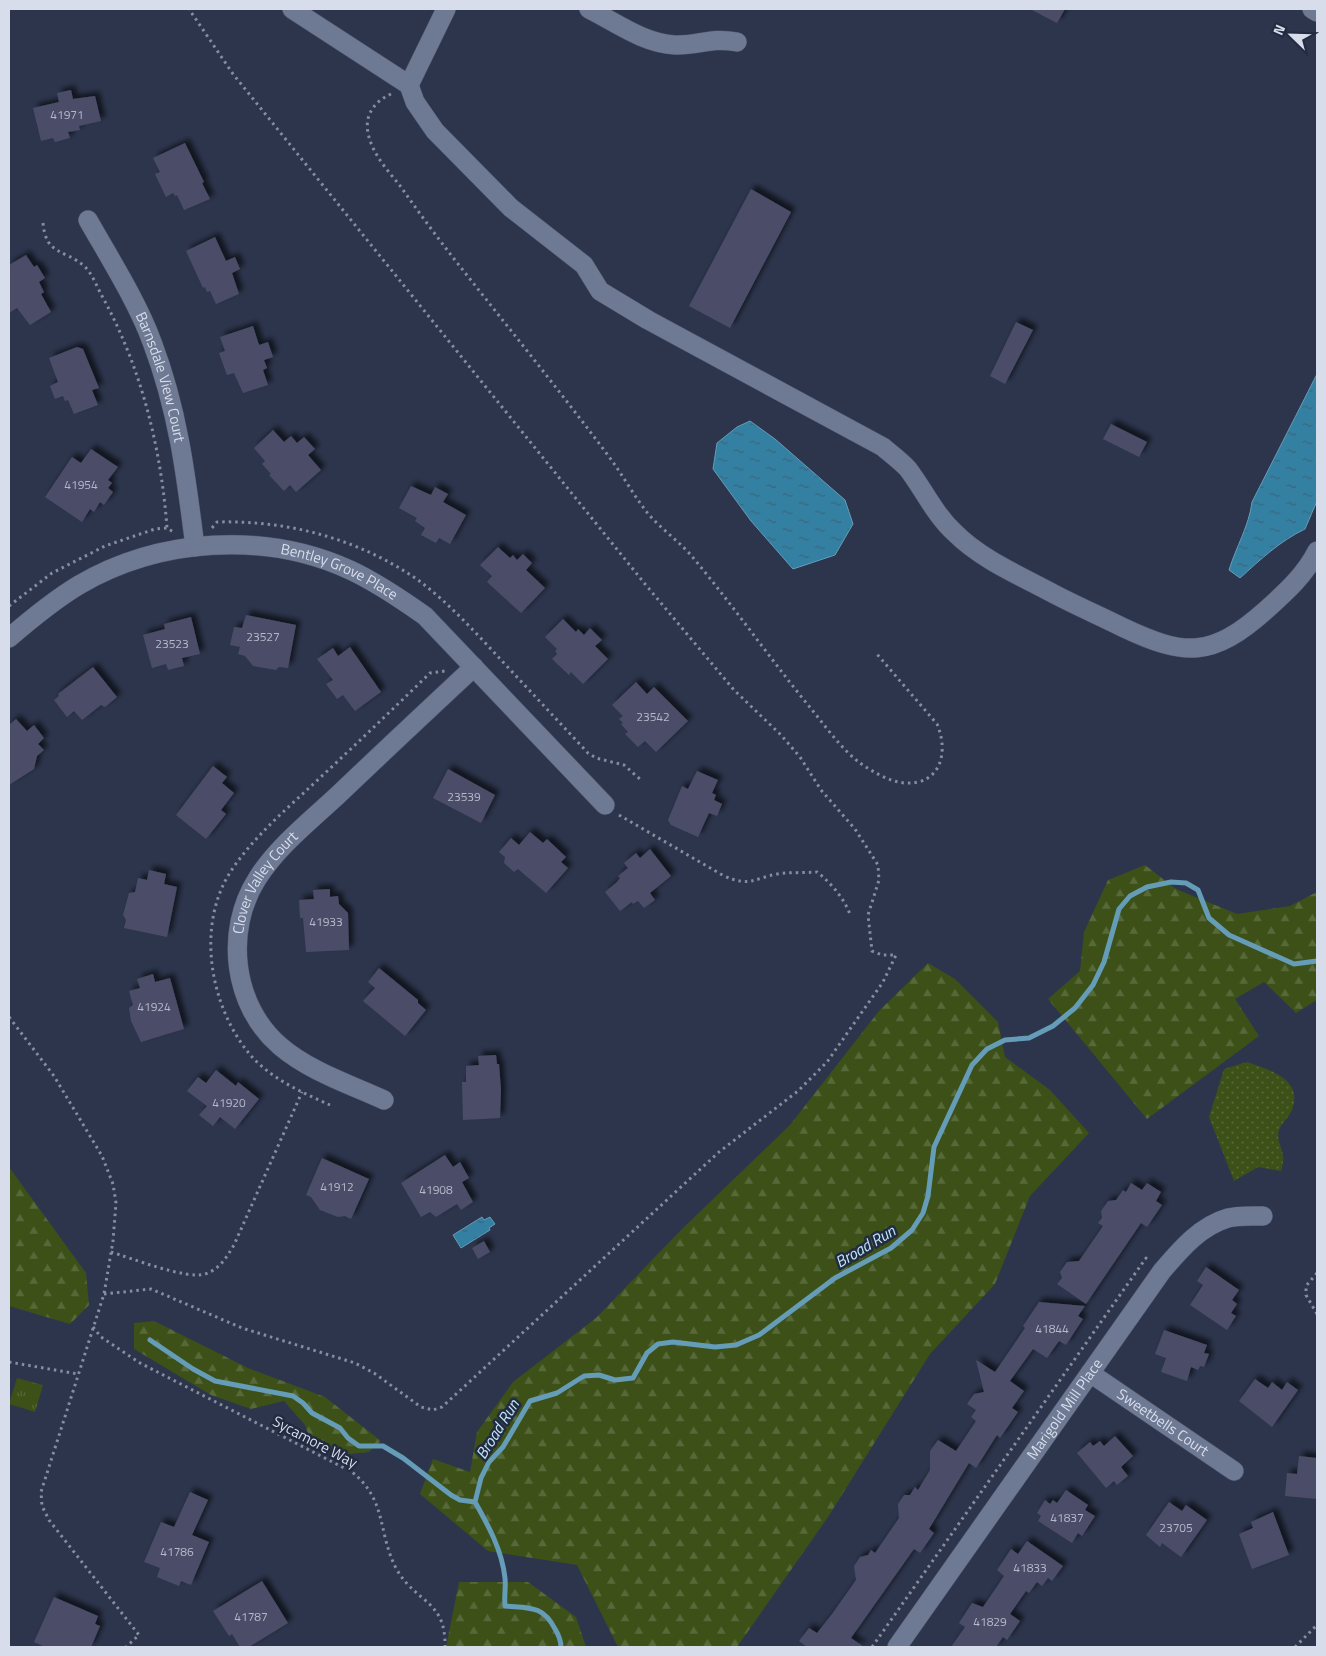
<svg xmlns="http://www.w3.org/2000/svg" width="1326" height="1656" font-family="'Titillium Web',sans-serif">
<defs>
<pattern id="grass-dots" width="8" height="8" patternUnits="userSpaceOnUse" patternTransform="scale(1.25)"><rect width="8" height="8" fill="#3c5017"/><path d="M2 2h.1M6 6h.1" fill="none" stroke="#576939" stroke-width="1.8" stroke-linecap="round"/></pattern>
<pattern id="forest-firs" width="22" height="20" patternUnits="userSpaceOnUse" patternTransform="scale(1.25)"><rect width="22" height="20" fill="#3c5017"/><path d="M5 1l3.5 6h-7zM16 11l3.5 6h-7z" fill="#576939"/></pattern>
<pattern id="park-tufts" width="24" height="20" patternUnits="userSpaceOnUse" patternTransform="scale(1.25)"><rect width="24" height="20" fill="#3c5017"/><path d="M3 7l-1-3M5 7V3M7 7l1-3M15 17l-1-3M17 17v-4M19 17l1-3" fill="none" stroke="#576939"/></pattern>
<pattern id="water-ripples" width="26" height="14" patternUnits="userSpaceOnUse" patternTransform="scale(1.25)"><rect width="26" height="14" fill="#3480a2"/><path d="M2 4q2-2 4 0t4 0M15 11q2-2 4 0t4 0" fill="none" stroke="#39677d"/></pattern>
<filter id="shadow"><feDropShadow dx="4.5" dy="-4.5" stdDeviation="2.5" flood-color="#0009"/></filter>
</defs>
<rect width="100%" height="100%" fill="#2c354c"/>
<path fill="url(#grass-dots)" d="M1247,1062C1267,1069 1302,1078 1293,1107C1291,1116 1282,1122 1279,1130C1276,1139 1282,1147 1283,1156C1284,1161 1282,1167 1281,1171L1258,1167L1234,1181L1209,1117L1224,1069Z"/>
<path fill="url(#forest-firs)" d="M1145,865L1176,889L1237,914L1290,906L1317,892V1000L1296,1013L1264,982L1235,999L1259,1036L1147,1119L1048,999L1080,971L1084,932L1108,880Z
M928,963L955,979L998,1022L1005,1057L1050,1090L1089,1133L1030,1196L995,1284L930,1354L828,1517L737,1647H618L577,1565L488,1551L420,1494L433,1459L470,1472L477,1432L513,1382L596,1318L682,1229L790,1125L879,1011Z
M9,1167L86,1273L89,1305L70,1324L9,1306Z
M154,1321L248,1368L325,1397L381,1441L369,1452L340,1455L311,1442L305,1425L284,1401L251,1409L211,1395L134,1349V1323Z
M459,1582H528L576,1617L586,1647H446Z"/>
<path fill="url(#park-tufts)" d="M17,1378L43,1385L35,1412L9,1404Z"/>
<path fill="url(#water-ripples)" stroke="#659cb8" d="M1317,374V501L1305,529C1280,541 1261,559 1240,578L1229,570C1236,547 1249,526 1252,502Z
M750,421L775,439L845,500L853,524L835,555L793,569L751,521L713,469L717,443L737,427Z
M482,1217L484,1220L490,1217L495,1224L489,1228L490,1230L461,1248L453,1235Z"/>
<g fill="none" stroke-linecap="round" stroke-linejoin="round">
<path stroke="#659cb8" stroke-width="5" d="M150,1340L193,1369L215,1381L293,1396L303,1403L312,1413L340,1428L348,1438L359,1446H383L403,1458L451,1495L460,1500L475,1502
M475,1502L481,1478L489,1462L503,1447L530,1401L557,1393L584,1376L599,1375L615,1380L633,1378L647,1353L658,1344L673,1342L715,1347L736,1345L759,1335L835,1278L891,1248L912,1230L923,1213L928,1196L934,1147L972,1065L987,1049L1005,1040L1029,1038L1053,1026L1075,1008L1093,985L1104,962L1119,909L1130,896L1147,887L1171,882L1186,883L1198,890L1209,918L1229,935L1294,964L1317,961
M475,1502C488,1525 502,1550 505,1578C506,1587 504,1596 505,1606C529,1608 543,1605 555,1629C558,1634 561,1641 561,1647"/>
</g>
<path fill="#4b4d67" filter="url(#shadow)" d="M1030,9H1065L1057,23Z
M71,90L73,99L95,96L101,121L79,126L80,130L68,132L70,138L55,142L53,138L41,141L33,108L59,102L57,93Z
M185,143L204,182L202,183L210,199L184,210L177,195L175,196L173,193L166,197L155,174L160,172L153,158Z
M751,189L791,212L730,328L689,306Z
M215,237L226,261L235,257L240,269L232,273L239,294L216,304L210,291L207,292L205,287L203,288L186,251Z
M26,255L34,267L37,265L45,278L39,282L44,292L41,294L51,312L30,325L17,308L9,313V265Z
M1016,322L1033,330L1005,384L990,376Z
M253,326L259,345L268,342L273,357L264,360L267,368L263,370L268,385L243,393L234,373L227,375L219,353L225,351L220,337Z
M77,347L83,349L99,388L92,390L98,405L74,414L68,400L65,401L63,396L55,399L50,386L58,382L49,358Z
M1111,424L1147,442L1139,457L1103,439Z
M273,430L284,442L291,436L297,443L304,437L315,449L308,455L321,470L296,492L290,485L284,491L269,475L271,474L262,464L265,461L254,448Z
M91,449L118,467L108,480L112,483L108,488L113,492L104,505L100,502L94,512L90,509L82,522L45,497L72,457L81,463Z
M411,486L431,495L435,487L448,494L443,502L466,515L450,544L439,538L436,543L421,535L425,528L415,521L417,518L399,508Z
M498,547L510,558L513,555L517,560L523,554L532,563L526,570L545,588L521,613L487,582L492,576L480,565Z
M246,615L296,625L288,668L279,667L276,670L253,666L245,656L238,654L240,647L230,645L234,627L242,628Z
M191,617L200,654L182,658L184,666L168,670L166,664L152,668L143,635L165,629L164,624Z
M563,619L576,632L578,629L584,635L590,628L602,640L595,646L608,659L583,684L571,672L569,675L552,659L557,654L555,651L557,649L545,637Z
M350,647L381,692L355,711L343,695L337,699L326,684L333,680L317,659L333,648L338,656Z
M93,667L117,697L105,707L101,705L82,720L74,711L67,717L54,700L59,696L58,694Z
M636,682L647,694L654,687L688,721L656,752L645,741L638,747L625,734L628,732L621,724L623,723L619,719L623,716L612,705Z
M16,719L27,731L34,725L44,738L38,744L44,750L37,756L34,769L9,785V725Z
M213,766L227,777L222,783L234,793L221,810L226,814L206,839L176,815Z
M448,769L495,795L481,823L433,798Z
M697,771L718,780L712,793L716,795L714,800L722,804L717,816L709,813L698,837L671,825L668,820L682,786L688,789Z
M530,832L543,843L547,839L566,857L561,862L568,868L546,893L518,869L514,872L504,863L505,857L499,852L511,838L519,845Z
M650,849L671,876L650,893L655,900L644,908L638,901L633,904L632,902L620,911L605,892L617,882L620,878L618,876L628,868L624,863L636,853L640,858Z
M149,870L166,874L164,884L177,887L167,937L124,928L126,920L123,915L129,893L135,892L138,878L147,880Z
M330,889V897L338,896L339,904L348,913L349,950L306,952L303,918H300L299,900L314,899L313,890Z
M379,968L418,1000V1003L426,1010L405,1036L363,1001L375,988L368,982Z
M153,974L155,982L170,978L184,1029L141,1042L131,1021L129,1008L133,1005L129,991L140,988L137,979Z
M496,1055L497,1064H499L501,1090L500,1118L463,1120L462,1082H466V1066L479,1065L478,1056Z
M216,1070L236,1086L238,1082L259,1099L235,1129L220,1117L213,1126L199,1115L207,1106L187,1091L198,1077L206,1083Z
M445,1155L453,1167L460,1162L469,1178L462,1182L473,1202L461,1210L457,1204L436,1217L430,1212L421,1217L401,1183Z
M322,1158L369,1179L351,1219L345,1216L338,1217L320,1210L311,1197L306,1195Z
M1131,1183L1142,1190L1147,1183L1161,1192L1156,1201L1162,1205L1147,1227L1141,1223L1086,1304L1057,1284L1062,1278L1060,1272L1067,1262L1079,1261L1103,1226L1098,1223L1102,1218L1101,1211L1108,1201L1116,1200L1123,1190L1126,1192Z
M484,1241L490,1252L478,1259L472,1248Z
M1206,1267L1239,1290L1232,1300L1237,1304L1231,1313L1236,1316L1227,1330L1190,1305L1203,1285L1197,1281Z
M1039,1302L1085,1306L1078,1316L1083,1319L1066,1345L1059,1341L1047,1358L1033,1349L1010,1381L1024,1391L1012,1408L1018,1412L1000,1438L997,1435L976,1468L969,1463L929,1529L934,1533L920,1553L914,1549L851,1638L864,1647H807L799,1641L809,1628L817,1633L832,1614L856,1580L854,1566L860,1557L868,1555L871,1550L875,1553L899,1518L898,1504L904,1495H910L915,1487L918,1490L930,1470V1451L938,1440L956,1451L976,1421L971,1417L976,1410L967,1404L974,1394L984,1392L976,1360L995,1372L1025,1328L1023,1326Z
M1164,1330L1207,1345L1204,1353L1209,1354L1204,1367L1200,1366L1198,1370L1191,1367L1187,1381L1161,1372L1166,1358L1155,1354Z
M1255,1379L1268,1388L1272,1382L1282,1390L1287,1382L1298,1390L1272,1427L1239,1401Z
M1115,1436L1133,1456L1121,1467L1128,1476L1117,1485L1114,1481L1106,1488L1077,1453L1090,1442L1093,1446L1100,1441L1104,1446Z
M1299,1456L1317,1458V1499L1285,1496L1287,1473L1297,1474Z
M1066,1490L1088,1505L1085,1510L1095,1516L1082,1536L1078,1533L1072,1543L1038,1521L1041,1516L1037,1513L1045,1500L1050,1504L1053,1500L1057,1503Z
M190,1492L208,1500L192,1535L209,1542L191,1585L181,1581L179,1586L157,1577L160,1568L144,1562L161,1522L174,1527Z
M1169,1502L1182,1511L1186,1505L1207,1520L1181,1557L1162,1543L1160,1547L1146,1535Z
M1273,1512L1289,1555L1252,1569L1239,1534L1253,1528L1251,1522Z
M1027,1541L1063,1566L1052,1581L1048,1578L1042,1586L1037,1582L1029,1593L1026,1591L1010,1614L1020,1621L1007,1640L1003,1637L996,1647H951L965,1627L959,1623L972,1603L983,1607L1004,1576L997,1570L1011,1549L1018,1554Z
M262,1581L288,1623L249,1647H240L232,1634L229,1636L213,1611Z
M54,1597L98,1616L95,1624L100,1626L91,1647H45L34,1642Z"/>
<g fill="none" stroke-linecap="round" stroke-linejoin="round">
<defs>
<g id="minor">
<path d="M292,9L409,85L415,102L435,131L511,208L584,265L600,291L648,320L883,447C891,454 901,461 908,469C924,490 935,515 955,533C982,560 1021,576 1054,594C1077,606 1100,616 1122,627C1185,657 1212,658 1266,610C1286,592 1305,575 1317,551"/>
<path d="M589,9C617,23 643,43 675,45C699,46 710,37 737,42"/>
<path d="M1312,9L1317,12"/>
<path d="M409,85L446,9"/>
<path id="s1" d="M88,220C109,257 138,303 152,342C178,410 186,475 195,547"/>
<path id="s2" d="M9,638C31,619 54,600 79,585C159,538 265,531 350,570C376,582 401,599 425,616L605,805"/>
<path id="s3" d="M384,1100C349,1084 309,1071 280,1046C233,1006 224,931 257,879C277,847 310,821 338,795C383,752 428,710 474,667"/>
<path id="s4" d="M1090,1373L1234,1471"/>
<path id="s5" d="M897,1647L1162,1271C1180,1250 1200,1226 1228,1218C1239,1215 1252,1216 1263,1216"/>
</g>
</defs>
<use href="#minor" stroke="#4b5265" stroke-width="20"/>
<path stroke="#868d9f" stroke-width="3" stroke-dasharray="2.5 4" stroke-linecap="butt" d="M391,94C373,102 363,117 369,137C374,156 389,172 401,187C417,210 434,233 451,255C503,321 556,386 607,454C621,472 632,493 646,511C660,529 681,542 695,560C734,607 769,657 808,705C824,724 840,748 860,763C873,772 890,782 905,783C941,785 949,752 937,724L876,653
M43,223C46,256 65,249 84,266C92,273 97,287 102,296C141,367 161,447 167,528
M212,528L217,522C288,520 359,539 418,580C449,603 476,633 502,661C531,692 559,722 588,753L596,758L624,765L641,780
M9,606L52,573L105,546L155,529L167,528L175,533
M619,815L724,876C751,887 752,879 777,874C790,872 804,873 817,872C831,883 843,897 850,914
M9,1017L54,1076L102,1156L113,1184L116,1203L113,1241L104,1294L41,1492L42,1506L49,1520L139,1635L126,1647
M330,1105C303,1093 274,1080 253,1058C210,1010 195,926 231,871C252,839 282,813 309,788C350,750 390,712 430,673L445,671
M111,1252C131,1258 187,1280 205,1274C220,1269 226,1258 234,1245L302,1092
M1317,1273L1306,1286V1295L1317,1314
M104,1294L151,1289L242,1328L355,1363L374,1373L421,1407L433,1410L442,1407L719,1152L798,1091L827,1062L883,982L896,955H882L872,951L868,915L879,880L878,865L855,829L821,790L800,757L781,735L734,690L645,584L233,74L189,9
M93,1327L101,1337L140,1363L352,1472C388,1501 377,1533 397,1570C417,1604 446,1600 445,1647
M9,1362L78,1374
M872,1647L1146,1258L1149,1261
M1295,1647L1317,1625"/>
<use href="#minor" stroke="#6e7993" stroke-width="19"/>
</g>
<g text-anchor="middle" stroke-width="5" stroke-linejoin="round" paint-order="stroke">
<g font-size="12" fill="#b4b9ca">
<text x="67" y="119">41971</text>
<text x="81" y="489">41954</text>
<text x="263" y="641">23527</text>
<text x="172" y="648">23523</text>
<text x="653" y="721">23542</text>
<text x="464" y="801">23539</text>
<text x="326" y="926">41933</text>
<text x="154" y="1011">41924</text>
<text x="229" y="1107">41920</text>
<text x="337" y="1191">41912</text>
<text x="436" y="1194">41908</text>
<text x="1052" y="1333">41844</text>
<text x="1067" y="1522">41837</text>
<text x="1176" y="1532">23705</text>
<text x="177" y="1556">41786</text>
<text x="1030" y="1572">41833</text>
<text x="251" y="1621">41787</text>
<text x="990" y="1626">41829</text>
</g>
<g font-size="15" fill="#d7ddeb" stroke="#222b41">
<text dy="5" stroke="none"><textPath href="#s1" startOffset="174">Barnsdale View Court</textPath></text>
<text dy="5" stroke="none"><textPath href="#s2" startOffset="360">Bentley Grove Place</textPath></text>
<text dy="5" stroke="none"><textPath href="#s3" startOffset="301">Clover Valley Court</textPath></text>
<text dy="5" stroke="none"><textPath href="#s5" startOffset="291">Marigold Mill Place</textPath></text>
<text dy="5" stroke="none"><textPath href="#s4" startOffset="88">Sweetbells Court</textPath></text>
<text transform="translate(315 1442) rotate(28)" y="5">Sycamore Way</text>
</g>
<g font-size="16" font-style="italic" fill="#c0e7fa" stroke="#222b41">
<text transform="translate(865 1246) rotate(-31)" y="6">Broad Run</text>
<text transform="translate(497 1429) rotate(-58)" y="6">Broad Run</text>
</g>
</g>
<rect width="1326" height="1656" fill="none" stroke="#d7ddeb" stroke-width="20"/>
<g transform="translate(1291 35) rotate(293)" stroke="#222b41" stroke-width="4" paint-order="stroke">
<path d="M0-4L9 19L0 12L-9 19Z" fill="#d7ddeb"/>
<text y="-8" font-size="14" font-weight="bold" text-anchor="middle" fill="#d7ddeb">N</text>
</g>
</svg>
